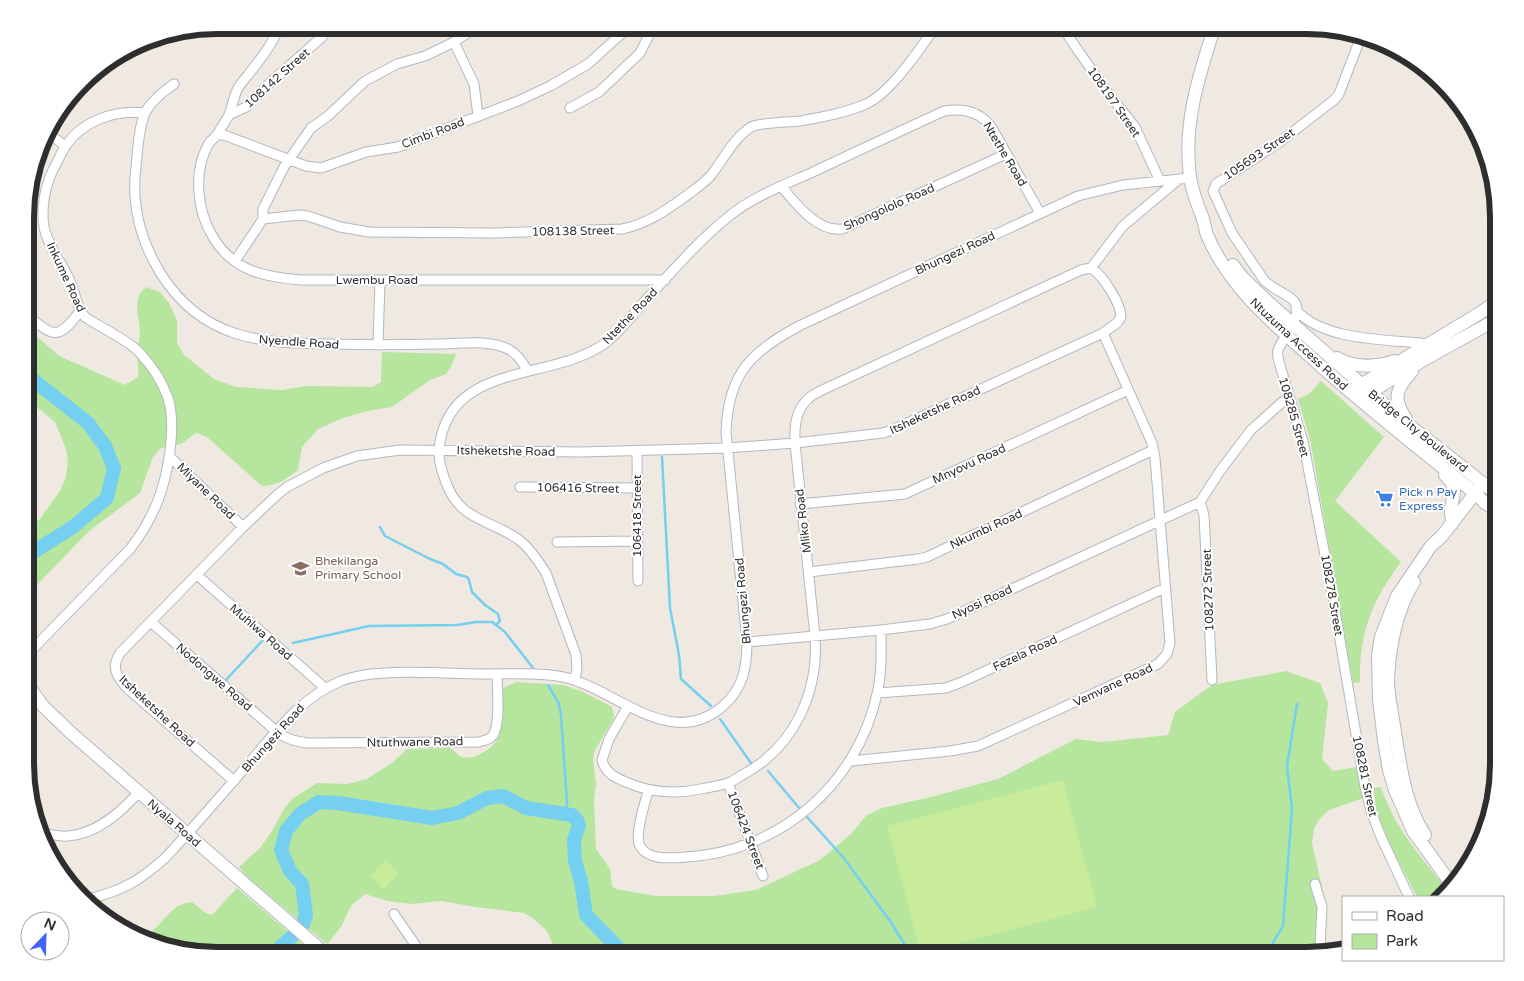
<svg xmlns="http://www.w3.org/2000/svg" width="1524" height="981" font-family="'Varela Round',sans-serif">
<rect width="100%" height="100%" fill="#efe9e1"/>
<path fill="#b6e59e" d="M146,287L160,292L169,303L177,320V343L184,355L214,379L236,387L282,390L306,386L373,387L381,382L382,352L456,354L451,367L446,374L430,380L392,407L368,411L343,418L318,429L302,447L298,470C284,480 280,485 262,486L208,438L200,434L196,433L181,444L161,448L153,457L140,493L89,531L35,587L27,590V529L40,519L60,491L65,480L68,462L66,449L55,422L27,399V328L59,356L125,385L138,377C139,369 138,365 137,357C136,350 140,342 140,334C140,317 131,300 146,287Z
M1321,381L1384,437L1335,501L1401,562C1372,601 1359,633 1360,682L1353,683L1310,439L1298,399L1309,394Z
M1286,671L1320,683L1328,703L1322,759L1333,771L1356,767L1364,798L1329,810L1320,818L1314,828L1312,843L1327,909L1319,924L1316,942L1312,948L1317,956H558L547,931L534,919L524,913L476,907L441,901L412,904L388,901L365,894L351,906L341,927L327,944L247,877L239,867L260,848L272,831L284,809L292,799L317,783L347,784L367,779L392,763L407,749L449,748C455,750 456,755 462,757C468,759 474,757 480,754C508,742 501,715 502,690L505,687L516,682L563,685L581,691L612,707L614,716L613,720L594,752L593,760L596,784L594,800L596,849L610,869L612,886L616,889L656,896H714L756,890L820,860L851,834L866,816L882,808L931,797L998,779L1076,739L1103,742L1168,735L1175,712L1212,685Z
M1381,787C1395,829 1420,855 1447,890L1439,897H1417C1403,868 1373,820 1374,788Z
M237,888L314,954L313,956H216L155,946L137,937C140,936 145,936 148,934C164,924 171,903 192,902L206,913L212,915Z"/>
<path fill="#c9ec9a" d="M1063,780L1097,907L921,953L887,826Z
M386,861L399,873L384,889L370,875Z"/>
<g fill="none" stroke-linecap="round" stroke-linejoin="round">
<path stroke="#75cff0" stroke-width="2.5" d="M662,457L670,608L679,655L681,679L711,706
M380,527L385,536L430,559L443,564L456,574L467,577L469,580L472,592L485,605L498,614L500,621L496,625
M293,643L369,626L457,625L476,622H492L505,632L533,668
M226,680L262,641
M548,685L559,704L561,715L567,803L565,815
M720,719L751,763
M768,771L800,809
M807,817L843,857L890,921L912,956
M1265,956L1283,926L1292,809L1287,766L1297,704"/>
<path stroke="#75cff0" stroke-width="14" d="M27,375L88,423L105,446L114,468L107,498L73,527L27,556
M271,956L302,927L306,915L302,884L290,871L281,850L286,831L300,814L319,802L338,803L432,818L458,813L487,798L503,796L526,808L572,815L577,820L579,825L574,840L575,861L581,881L586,915L626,956"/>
<defs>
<path id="street" d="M280,25C271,48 255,66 240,85C233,94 233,107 228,117C224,123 220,131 216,136C213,139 210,141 208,145C193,172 197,211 213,237C233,271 264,277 301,280H665
M1063,25L1069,37L1079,52L1109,94L1135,127L1160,181
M1362,34L1339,94L1334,100L1281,141L1216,184L1213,191L1232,233L1264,280C1272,289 1284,292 1293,300C1306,313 1282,338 1278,350C1277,354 1278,358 1279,362L1303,441L1330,581L1365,787L1372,814L1381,837L1409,897
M454,42L474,84L478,116
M174,84C164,91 151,101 145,113C138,128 137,160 135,177C133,211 143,245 161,274C203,340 260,343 330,344C366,345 401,345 437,344C459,344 487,339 508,349C518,354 522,362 528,371
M570,108L599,92L640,53L649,35L652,25
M229,115L246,107L272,81L322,37
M46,131L65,146
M217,135H224L306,166L321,168L366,152L398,147L518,101L550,86L588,64L631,25
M781,186C796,204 817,232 842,229L1006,154
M263,219V209L284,167L311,128L328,116L365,81L397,64L425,56L454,42L480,25
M235,261L263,219L299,215L308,216L340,227L369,232L495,233L622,229C647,224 665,211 686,196C695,189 705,183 712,174C724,158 734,138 751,127C757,123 790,122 800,121C822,117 845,113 866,104C892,92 920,48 937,25
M1091,268L1123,226L1179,179
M1296,310C1325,342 1389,339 1429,344
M27,315C54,337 58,341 80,311
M378,345L380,281
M637,451L638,581
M169,456L243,527
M520,487L636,488
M1200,502L1204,515L1212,680
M800,504L905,494L1128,390
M557,542L636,541
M809,572L918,559L927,557L1153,450
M197,575L325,688
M151,622L277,732C286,739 295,741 307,743L479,742C485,740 490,740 493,735C501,724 497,688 497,674
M747,642L881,630L930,624L947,619L1200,502L1220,471L1251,430L1289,396
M27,655L130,549C141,535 150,520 157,503C168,476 177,426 168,398C162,381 152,366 140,353C127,339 101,328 85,317C76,307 76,295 71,283C63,264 48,247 44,227C41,208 45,185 54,168C58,161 61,153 65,147C81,121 116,109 145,113
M575,680L577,668L576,655L546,573C538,560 530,548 518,539C485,517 458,521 444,477C441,468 438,458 439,449C448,361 550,382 604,344C619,333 631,317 643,303C670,274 697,242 728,217C752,197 784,185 813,172C857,151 901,131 944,111C963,108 981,112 992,128L1040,213
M878,693L946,688L962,682L1165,588
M851,761L950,751L978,746L1158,664L1167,654L1170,643L1155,458L1152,443L1103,333
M234,781L127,688C116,676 111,667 120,653L243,527L277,495L287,487L323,468L357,456L400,450L582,452L727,448L795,443L883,433L892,430L1103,333L1117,323L1121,317C1121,304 1103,275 1091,268L1081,270L818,392C797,403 794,421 795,443L815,636C819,692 794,747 744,774C739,777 733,781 728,783C719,786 710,787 701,789C676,794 650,793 626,782C616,778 605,773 602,760L609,739L628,706
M728,783L763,876
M648,791C645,803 634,836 640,846C648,861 672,858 686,857C779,852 857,785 877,694C882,674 881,651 881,630
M41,833C50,834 59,837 68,836C97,834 121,812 139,792
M1315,884L1322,907L1320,946L1322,955
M87,899C121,892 141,880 166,857C193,828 218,799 244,769C273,736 299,698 341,681C378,667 443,674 483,674C509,674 537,672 563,677C615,688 670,752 723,706C743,689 747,667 747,642L726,432C728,374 751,351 801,325L1078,196L1123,185L1190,178
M394,914L423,956"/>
<path id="secondary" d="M1215,25C1199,76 1183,122 1190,177C1192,190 1197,204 1202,216C1204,222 1205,229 1207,235C1231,291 1279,328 1323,368C1372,411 1423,452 1475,493L1485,503L1499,512
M1233,265L1242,277L1269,303L1395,414L1499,496
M1337,358C1355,368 1376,367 1395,361
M1356,388L1480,313L1499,300
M1364,396L1420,362L1499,318
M1406,419C1392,398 1396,389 1412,371
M1445,475C1460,490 1452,493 1451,511C1451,515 1452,519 1452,524
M1414,582C1396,610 1389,649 1388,681C1388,695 1392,712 1394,726C1400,762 1404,804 1425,835
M27,684L43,706L71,733L328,956
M1452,885L1413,831L1395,790L1389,770L1384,741L1379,699L1378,655L1381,637L1397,596L1431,546L1442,536L1483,483"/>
</defs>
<use href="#street" stroke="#b4b7c1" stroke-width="11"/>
<use href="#secondary" stroke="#b4b7c1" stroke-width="14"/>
<use href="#street" stroke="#fff" stroke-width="9"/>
<use href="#secondary" stroke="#fff" stroke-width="12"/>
</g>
<defs>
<symbol id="supermarket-bare" viewBox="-9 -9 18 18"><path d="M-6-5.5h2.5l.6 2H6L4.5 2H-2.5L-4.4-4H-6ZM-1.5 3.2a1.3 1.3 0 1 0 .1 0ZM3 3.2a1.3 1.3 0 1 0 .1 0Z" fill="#3f7fe0" stroke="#fff" stroke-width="2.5" paint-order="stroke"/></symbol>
<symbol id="school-bare" viewBox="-9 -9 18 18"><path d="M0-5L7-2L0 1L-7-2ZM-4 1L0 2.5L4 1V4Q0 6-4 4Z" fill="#8d6e63" stroke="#fff" stroke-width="2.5" paint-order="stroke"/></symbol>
</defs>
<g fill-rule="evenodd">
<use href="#supermarket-bare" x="1372" y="486" width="25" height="25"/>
<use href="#school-bare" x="288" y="556" width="25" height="25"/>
</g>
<g text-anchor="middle" stroke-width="4" stroke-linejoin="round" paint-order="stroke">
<g font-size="12" fill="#2e2e2e" stroke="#fff">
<text transform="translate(277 78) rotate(-42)" y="4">108142 Street</text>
<text transform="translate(1114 102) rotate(55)" y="4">108197 Street</text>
<text transform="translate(433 133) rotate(-21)" y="4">Cimbi Road</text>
<text transform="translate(1005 154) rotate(59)" y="4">Ntethe Road</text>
<text transform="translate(1259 154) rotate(-34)" y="4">105693 Street</text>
<text transform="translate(889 207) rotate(-24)" y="4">Shongololo Road</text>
<text transform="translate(573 231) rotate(-1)" y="4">108138 Street</text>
<text transform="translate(955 253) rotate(-25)" y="4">Bhungezi Road</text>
<text transform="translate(66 277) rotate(65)" y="4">Inkume Road</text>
<text x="377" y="284">Lwembu Road</text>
<text transform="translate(630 316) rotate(-46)" y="4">Ntethe Road</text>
<text transform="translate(299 342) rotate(4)" y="4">Nyendle Road</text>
<text transform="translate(1299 344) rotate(43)" y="4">Ntuzuma Access Road</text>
<text transform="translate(935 410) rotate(-25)" y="4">Itsheketshe Road</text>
<text transform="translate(1294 417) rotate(74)" y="4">108285 Street</text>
<text transform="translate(1418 431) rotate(39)" y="4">Bridge City Boulevard</text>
<text transform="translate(506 451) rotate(1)" y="4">Itsheketshe Road</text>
<text transform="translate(969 464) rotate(-25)" y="4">Mnyovu Road</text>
<text transform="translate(578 488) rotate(1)" y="4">106416 Street</text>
<text transform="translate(206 491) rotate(44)" y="4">Miyane Road</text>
<text transform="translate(637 516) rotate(-90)" y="4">106418 Street</text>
<text transform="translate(803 521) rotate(-97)" y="4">Mliko Road</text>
<text transform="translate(986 529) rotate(-25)" y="4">Nkumbi Road</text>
<text transform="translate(1208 590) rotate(-92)" y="4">108272 Street</text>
<text transform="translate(1332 595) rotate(80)" y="4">108278 Street</text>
<text transform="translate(743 601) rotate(-95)" y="4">Bhungezi Road</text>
<text transform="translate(982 602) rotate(-25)" y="4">Nyosi Road</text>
<text transform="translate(261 632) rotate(41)" y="4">Muhlwa Road</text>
<text transform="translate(1025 653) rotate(-25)" y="4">Fezela Road</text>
<text transform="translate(214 677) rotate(41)" y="4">Nodongwe Road</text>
<text transform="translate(1113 685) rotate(-25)" y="4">Vemvane Road</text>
<text transform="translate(157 711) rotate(43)" y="4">Itsheketshe Road</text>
<text transform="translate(273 738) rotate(-48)" y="4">Bhungezi Road</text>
<text transform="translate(415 742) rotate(-1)" y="4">Ntuthwane Road</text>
<text transform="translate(1365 776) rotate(78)" y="4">108281 Street</text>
<text transform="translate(174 823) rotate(41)" y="4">Nyala Road</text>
<text transform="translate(746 830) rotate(69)" y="4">106424 Street</text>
</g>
<g font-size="12" fill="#366cbe" stroke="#fff" text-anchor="start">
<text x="1399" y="496">Pick n Pay<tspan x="1399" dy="14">Express</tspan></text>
</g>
<g font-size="12" fill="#785e54" stroke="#fff" text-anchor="start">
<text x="315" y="565">Bhekilanga<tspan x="315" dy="14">Primary School</tspan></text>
</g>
</g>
<path d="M0 0H1524V981H0ZM217 34H1307A183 183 0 0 1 1490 217V764A183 183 0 0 1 1307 947H217A183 183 0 0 1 34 764V217A183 183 0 0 1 217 34Z" fill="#fff" fill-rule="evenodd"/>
<path fill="none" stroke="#2e2e2e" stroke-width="6" d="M217 34H1307A183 183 0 0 1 1490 217V764A183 183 0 0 1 1307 947H217A183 183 0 0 1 34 764V217A183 183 0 0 1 217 34Z"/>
<rect x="1342" y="896" width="162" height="65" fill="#ffffff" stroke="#ababab"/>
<rect x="1352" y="912" width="25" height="8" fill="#ffffff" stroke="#ababab"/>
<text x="1386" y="921" font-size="15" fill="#2e2e2e">Road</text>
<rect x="1352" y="934" width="25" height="15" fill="#b6e59e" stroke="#ababab"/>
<text x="1386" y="946" font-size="15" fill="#2e2e2e">Park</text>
<g transform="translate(45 936) rotate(23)"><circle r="24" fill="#ffffff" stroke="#ababab"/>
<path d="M0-4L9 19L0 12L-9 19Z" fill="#4264fb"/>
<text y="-8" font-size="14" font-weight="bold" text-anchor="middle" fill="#2e2e2e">N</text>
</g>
</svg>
